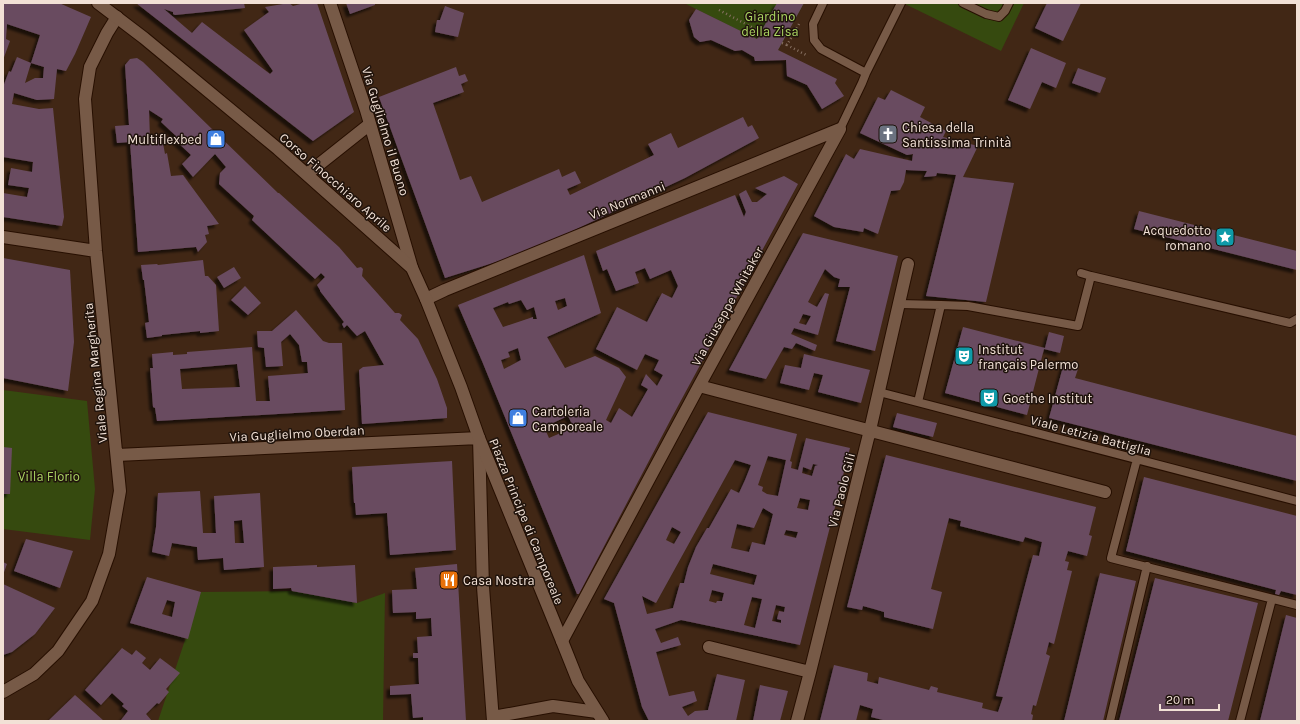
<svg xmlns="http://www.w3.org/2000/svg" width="1300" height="724" font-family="Karla,sans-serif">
<defs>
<filter id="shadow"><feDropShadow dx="-3.5" dy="3.5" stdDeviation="1" flood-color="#0009"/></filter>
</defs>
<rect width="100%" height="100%" fill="#412715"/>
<path fill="#364a0f" d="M684,3H804L778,50Z
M903,3H1024L1001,51Z
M3,390L87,401L95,489L90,540L3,529Z
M292,591L357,603L385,593L383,721H158L201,592Z"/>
<path fill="#694c60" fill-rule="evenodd" filter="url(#shadow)" d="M3,3H59L91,17L75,54L66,71L57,69L54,99L37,100L14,93L12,104L39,109L53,108L64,217L62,226L3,217V193L27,197L29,188L8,185L11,168L32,172L33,162L3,157V87L9,71L11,72L17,57L31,63L25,83L35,78H43L44,67L31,63L40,35L7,24L6,39L10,41L3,60Z
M136,3H244L245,8L175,15L173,14V12L164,9L192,33L202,22L270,74L273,71L244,30L269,12L265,7L289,3L293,6L304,3H317L354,112L313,141Z
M346,3H375V5L350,14Z
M777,3H804L778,50L837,79L835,83L844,96L822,109L807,85L787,76L786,60L755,61L754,57L742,50L735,51L711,40L700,42L694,37L689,20L696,9L757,39Z
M1047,3H1081L1063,41L1035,28Z
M445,6L464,13L458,37L435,32L437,20H440Z
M1031,48L1066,63L1056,88L1042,82L1030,109L1008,100Z
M137,58L143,62L278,193H279L339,247L357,268L361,267L363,269L362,276L395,313H399L402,315L400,320L418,339L437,379L447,408V418L362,424L359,370L363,367L384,365L365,331L357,336L347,325L344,328L342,324L344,322L320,291V290L317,285L325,277L321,273L315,279L252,220L254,216L219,184L220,173L226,167L215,154L193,177L182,164L191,155L174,139L176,136L161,122L163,119L149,110L150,139L162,138L165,154L167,153L171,176L183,175L219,224L207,226L209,234L205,235L207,242L198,252L196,247L138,252L130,142L117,143L115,126L129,125L125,65L130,59Z
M456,67L459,76L465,74L468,81L461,84L464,92L433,103L460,180L471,176L482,202L559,169L562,177L575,171L581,183L567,189L570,195L654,155L648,144L671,133L678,148L743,117L748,127L752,125L759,138L685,178L568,233L512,257L445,278L379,97Z
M1078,68L1106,78L1100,93L1072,83Z
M891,90L925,107L920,117L946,131L943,137L978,146L963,177L1014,183L986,302L926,296L956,175L937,173L936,176L924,177L927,171L906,170L904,182L900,190L891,191L878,234L864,228L863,232L834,227L814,216L846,154L854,159L860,149L912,161L913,154L907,155L860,133L878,97L885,100Z
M784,176L798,184L672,417L579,594H577L482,361L458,305L584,255L601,313L547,337L565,368L595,356L619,368L626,377L606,420L611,423L619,408L632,417L648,389L641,385L646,374L657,386L663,375L654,370L659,360L645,354L637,370L596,349L617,307L647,322L662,293L672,298L678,286L671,270L650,279L645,268L635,272L639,283L616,291L607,269L603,271L596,251L735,195L744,217L746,212L739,194L746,190L752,202H757L767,194L755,188ZM565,298L567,306L558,310L555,301ZM521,300L527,310L534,307L537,319H533V317L503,327L493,308L508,302L509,304ZM518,348L521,360L504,369L501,360L510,357L508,352ZM568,416L573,426L562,431L563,432L549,438L544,427Z
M1139,211L1297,251V270L1134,229Z
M803,233L898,256L875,351L836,341L850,287H838L840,279L834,277L825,269L808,302L817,307L825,293L829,294L818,335L794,328L791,334L817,345L815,351L796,343L792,349L784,347L766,379L729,370ZM803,314L811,316L806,325L799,323Z
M3,258L70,270L74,342L68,391L3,378Z
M203,260L205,276H208L216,285L219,331L200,333V331L162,335V336L147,338L145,323L149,322L144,280H143L141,265L157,264L158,265Z
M234,267L241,278L224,288L217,277Z
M245,286L261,303L248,315L231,300Z
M296,310L323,341L329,343H342L345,410L157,421L155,408L153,407L150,368H153L152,354L173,352V355L187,354V352L252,347L256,401H270L268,376L308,373L307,362H302L299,345L290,334L281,342V341L283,366L266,367L264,348L258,347L257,331H272ZM237,364L240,387L182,389L180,369Z
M963,327L1045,348L1049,332L1064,336L1060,353L1044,349L1027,415L945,393Z
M804,354L870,370L861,403L818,392L823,375L814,373L809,390L780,383L785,365L801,368Z
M1064,363L1079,366L1075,378L1297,436V481L1049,418Z
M708,412L797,434L790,461L792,462L791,468L798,470L806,438L850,448L800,645L681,620L655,629L661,643L678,637L681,645L656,652L669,696L694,691L697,701L682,707L688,716L695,711L708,710L717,674L745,680L736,721H649L642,707L614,603L604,599ZM768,456L786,460L778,496L767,494L762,491L763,487L758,485ZM735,460L751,465L745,480L739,493L731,489L709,528H707L696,547L688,567L684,583H680L673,608L647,614L642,596L656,603ZM813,464L818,465L815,466L812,476L802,473L803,467L811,470ZM800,498L810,500L808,510L797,508ZM763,508L773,514L765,545L752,542L749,552L731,548L737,524L754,528ZM672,527L681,532L674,544L666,540ZM786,530L798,532L796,538L784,535ZM713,564L757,575L754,585L710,574ZM712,590L724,593L722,601H717L716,603L709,601ZM752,597L762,599L755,628L744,625ZM776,605L785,607L784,612L779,611L777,619L781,620V623L772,621Z
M897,413L937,423L933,437L893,427Z
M3,447L12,448L10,494H3Z
M886,455L1096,507L1089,535L1092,536L1087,556L1068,551L1065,561L1069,562L1067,570L1072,571L1054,644L1049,642L1046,654L1050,656L1036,706L1033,705L1031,714L1033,715L1032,721H887L871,717L873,709L860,705L856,721H820L834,665L868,673L867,681L878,684L879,677L929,690L931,686L938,688L937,692L983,703L982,708L998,712L1003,697L996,696L1028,574L1033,555L1039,556L1042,542L1025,537L1023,542L960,526L961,521L949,518L931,589L942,592L933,629L884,617V612L874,609L863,606L862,610L847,607Z
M452,461L456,550L390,555L387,513L356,515L355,503H354L352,467Z
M1144,477L1297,516V595L1281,591L1279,595L1275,594L1276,590L1126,551Z
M200,491L203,533H216L214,496L260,493L264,567L224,570L223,558L198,560L197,547L172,543L169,556L152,552L156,527L158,493ZM242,520L244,543H235L234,521Z
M26,539L73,551L60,588L14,571Z
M3,562L7,564L3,575Z
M457,564L466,721H423V717L413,718L411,694L390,695V686L419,684L418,658H413V653H418L417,637L432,636L431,618L416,619V612L393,613L392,590L417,589L415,568Z
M317,565V567L355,565L357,603L292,591L291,588L273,589V567Z
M1100,573L1136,581L1103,721H1064Z
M147,577L201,592L188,639L130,623ZM167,600L175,602L172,617L162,614Z
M1155,578L1258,603L1228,721H1119Z
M3,584L55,608L35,634L12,652L3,655Z
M1286,615L1297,618V721H1260Z
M122,648L132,655L136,650L146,658L142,663L150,670L160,658L180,673L166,689L169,692L159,704L157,703L146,714L152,721H122L121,720L128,711L122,706L124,704L112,693L101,705L85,690Z
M760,685L788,691L780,721H753Z
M75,695L104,721H48Z"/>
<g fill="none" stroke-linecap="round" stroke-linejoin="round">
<defs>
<path id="service" d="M823,3L813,24L814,40L821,49L866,73L862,83L840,129
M963,3L986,14L999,17L1005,11L1009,3
M866,73L901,3
M1081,273L1091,276
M899,304L941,305
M879,392L1297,501
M918,402L941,305L968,306L1078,326L1091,276L1290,323L1297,319
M1137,459L1111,558L1297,605
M1110,721L1147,566
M1240,721L1272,599"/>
<path id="minor" d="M330,3L366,110L412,268
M307,174L370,124
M3,237L96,251
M426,299L445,290L840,129
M699,386L1105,492
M117,455L479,438L483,587L493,721
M562,641L699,386L840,129
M709,647L810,672
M3,692L34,674L58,651L92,601L109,554L120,491L96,251L85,99L90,67L107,33L117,17
M493,717L553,706L597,712
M797,721L810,672L870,430L908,264"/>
<path id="tertiary" d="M98,3L144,38L278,149L412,268L426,299L461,387L479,438L562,641L578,681L603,721"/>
</defs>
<use href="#service" stroke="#270f01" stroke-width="10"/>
<use href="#minor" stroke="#270f01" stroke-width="14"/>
<use href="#tertiary" stroke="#270f01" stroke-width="14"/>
<path stroke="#887162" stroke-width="2.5" stroke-dasharray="1 3" stroke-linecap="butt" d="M719,10L761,32
M799,24L787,45L808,56
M782,43L787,45"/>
<use href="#service" stroke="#775a47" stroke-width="8"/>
<use href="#minor" stroke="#775a47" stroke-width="12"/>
<use href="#tertiary" stroke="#775a47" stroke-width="12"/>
</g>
<defs>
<symbol id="church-square" viewBox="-11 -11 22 22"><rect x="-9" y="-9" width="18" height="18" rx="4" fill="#6b7280" stroke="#1f130c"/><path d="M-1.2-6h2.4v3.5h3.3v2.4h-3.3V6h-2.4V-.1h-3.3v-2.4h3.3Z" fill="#fff"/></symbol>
<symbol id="shop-square" viewBox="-11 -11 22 22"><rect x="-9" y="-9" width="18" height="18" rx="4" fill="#3f7fe0" stroke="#1f130c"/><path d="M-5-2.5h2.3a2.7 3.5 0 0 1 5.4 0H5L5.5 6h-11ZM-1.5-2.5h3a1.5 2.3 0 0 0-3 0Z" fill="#fff"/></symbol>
<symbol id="sight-square" viewBox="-11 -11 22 22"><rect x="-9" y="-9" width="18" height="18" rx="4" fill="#0f9aa8" stroke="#1f130c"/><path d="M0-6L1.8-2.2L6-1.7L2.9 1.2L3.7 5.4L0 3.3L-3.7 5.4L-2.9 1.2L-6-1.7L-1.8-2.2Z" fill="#fff"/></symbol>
<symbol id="theatre-square" viewBox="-11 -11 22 22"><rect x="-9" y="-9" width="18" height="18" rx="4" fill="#0f9aa8" stroke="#1f130c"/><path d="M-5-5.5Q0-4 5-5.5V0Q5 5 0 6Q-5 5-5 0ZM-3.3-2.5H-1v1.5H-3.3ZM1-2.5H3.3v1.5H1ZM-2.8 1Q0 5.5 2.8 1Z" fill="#fff"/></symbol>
<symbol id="restaurant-square" viewBox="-11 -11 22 22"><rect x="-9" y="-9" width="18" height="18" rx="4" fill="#e8710a" stroke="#1f130c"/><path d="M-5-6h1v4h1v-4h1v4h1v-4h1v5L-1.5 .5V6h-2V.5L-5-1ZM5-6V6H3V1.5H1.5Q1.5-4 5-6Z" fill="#fff"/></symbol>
</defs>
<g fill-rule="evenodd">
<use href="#church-square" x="877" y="123" width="22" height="22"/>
<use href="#shop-square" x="205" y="128" width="22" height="22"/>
<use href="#sight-square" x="1214" y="226" width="22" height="22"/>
<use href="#theatre-square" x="953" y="345" width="22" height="22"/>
<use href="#theatre-square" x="978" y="387" width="22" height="22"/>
<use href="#shop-square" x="507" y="407" width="22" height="22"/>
<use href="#restaurant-square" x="438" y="569" width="22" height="22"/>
</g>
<g text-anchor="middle" stroke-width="3" stroke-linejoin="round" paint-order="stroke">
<g font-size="13" fill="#aad462" stroke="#1f130c">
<text x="770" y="21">Giardino<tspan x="770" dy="15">della Zisa</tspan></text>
<text x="49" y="481">Villa Florio</text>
</g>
<g font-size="13" fill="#f2e1d6" stroke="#1f130c" text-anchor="start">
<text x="902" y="132">Chiesa della<tspan x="902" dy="15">Santissima Trinità</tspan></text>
<text x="202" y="144" text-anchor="end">Multiflexbed</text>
<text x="1211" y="235" text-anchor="end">Acquedotto<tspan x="1211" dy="15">romano</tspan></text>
<text x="978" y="354">Institut<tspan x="978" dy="15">français Palermo</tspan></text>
<text x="1003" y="403">Goethe Institut</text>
<text x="532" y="416">Cartoleria<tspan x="532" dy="15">Camporeale</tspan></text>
<text x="463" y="585">Casa Nostra</text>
</g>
<g font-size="13" fill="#f2e1d6" stroke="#1f130c">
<text transform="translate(386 131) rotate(73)" y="5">Via Guglielmo il Buono</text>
<text transform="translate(336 182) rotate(41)" y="5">Corso Finocchiaro Aprile</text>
<text transform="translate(627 200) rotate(-22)" y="5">Via Normanni</text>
<text transform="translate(727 306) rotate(-61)" y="5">Via Giuseppe Whitaker</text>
<text transform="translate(95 373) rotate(-96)" y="5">Viale Regina Margherita</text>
<text transform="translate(297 433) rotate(-3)" y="5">Via Guglielmo Oberdan</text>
<text transform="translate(1091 435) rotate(15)" y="5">Viale Letizia Battiglia</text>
<text transform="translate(841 490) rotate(-76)" y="5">Via Paolo Gili</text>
<text transform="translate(527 521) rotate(68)" y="5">Piazza Principe di Camporeale</text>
</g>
</g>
<rect width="1300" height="724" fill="none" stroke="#f2e1d6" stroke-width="8"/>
<path d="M1160 704v6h59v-6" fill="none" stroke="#f2e1d6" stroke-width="2"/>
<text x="1166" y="704" font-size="12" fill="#f2e1d6" stroke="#1f130c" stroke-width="3" paint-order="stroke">20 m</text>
</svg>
